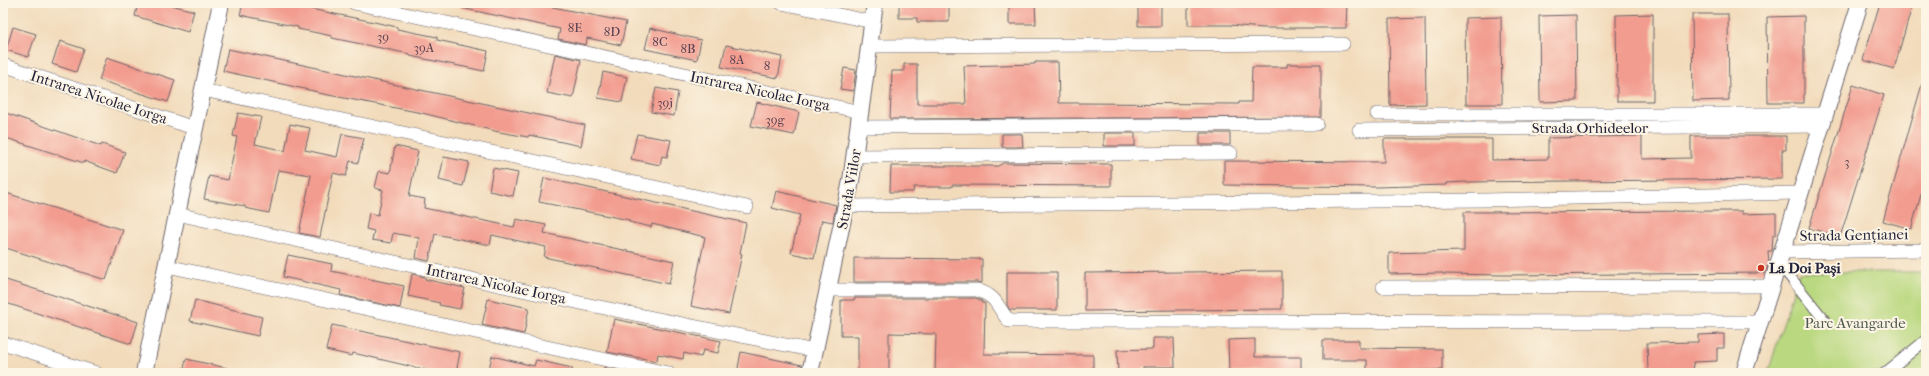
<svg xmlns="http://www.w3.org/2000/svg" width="1929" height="376" font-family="'IM FELL French Canon',serif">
<rect width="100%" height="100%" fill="#fcf5e5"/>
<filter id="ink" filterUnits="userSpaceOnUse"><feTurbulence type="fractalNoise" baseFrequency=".025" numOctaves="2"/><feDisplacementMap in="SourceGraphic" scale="8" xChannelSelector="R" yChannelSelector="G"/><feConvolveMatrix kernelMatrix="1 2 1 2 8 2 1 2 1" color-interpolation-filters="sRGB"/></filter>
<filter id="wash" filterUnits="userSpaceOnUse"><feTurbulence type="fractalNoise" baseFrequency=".012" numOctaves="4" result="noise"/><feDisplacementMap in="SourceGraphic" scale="16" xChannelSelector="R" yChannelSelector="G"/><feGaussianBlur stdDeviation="0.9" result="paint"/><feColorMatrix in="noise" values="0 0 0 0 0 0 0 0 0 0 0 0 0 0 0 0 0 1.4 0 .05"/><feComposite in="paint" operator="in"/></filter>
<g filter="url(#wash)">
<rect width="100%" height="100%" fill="#f2dbbb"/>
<path fill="#b9d87f" stroke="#6e7d5d" d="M1799,272H1926V373H1768Z"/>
<g id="blocks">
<path fill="#f29c8f" d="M138,3H164L194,11L188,32L135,16Z
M243,3H292L291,5L374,22L397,27V29L437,37V40L488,51L484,71L410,56V54L332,38V36L298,29V27L240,15Z
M461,3H549L548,6L626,22L621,45L587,38L586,45L558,39L560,29L461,8Z
M899,3H949V22H917V18H899Z
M1009,3H1035L1036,24H1009Z
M1138,3H1161V26H1138Z
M1188,3L1347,4L1346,28H1263L1229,25H1188Z
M1880,3H1913L1894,69L1863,60Z
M1653,14V101H1617L1616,15Z
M1692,14H1728L1729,100L1693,101Z
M1576,15L1577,101L1540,102L1539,16Z
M1804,16V103H1768L1767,17Z
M1501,17L1502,104H1466L1465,18Z
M1425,18L1426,104L1390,105L1389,19Z
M13,27L36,34L28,57L6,50Z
M650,28L701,40L697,60L645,49Z
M60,41L84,49L76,72L52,64Z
M726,45L782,57L778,78L721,67Z
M228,49L585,125L581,146L529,135L528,137L499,132L422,113L318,93V92L223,71Z
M555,54L581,60L573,98L547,93Z
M107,57L175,80L168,102L99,80Z
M1035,62H1058L1059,103H1076L1239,104V102H1251L1252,67H1287V64H1321V117L890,119L892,71H904V64H917V104H966L964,66L1035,64Z
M844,68L856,70L853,91L840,89Z
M603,72L627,77L622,102L598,98Z
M1922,84L1926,85V178L1911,229L1883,221Z
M1853,85L1884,95L1840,237L1809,228Z
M656,88L678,92L674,116L651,112Z
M757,102L799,112L794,135L751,126Z
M3,112L101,146L102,144L125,152L117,173L84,161V163L3,137Z
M238,113L261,117L255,144L285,151L290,124L310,128L305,150L337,157L342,134L364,138L358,163L350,161L346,176L333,173L320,237L299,233L311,175L278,170L269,213L245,208V206L204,199L209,176L228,180L237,137L233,136Z
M1104,133H1135V146H1104Z
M1200,133H1230V145H1200Z
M637,134L671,140L667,157L662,156L660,165L631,159Z
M1002,134H1022L1023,147H1002Z
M1642,136V159L1691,158V136H1786V150H1782V179L1465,182L1447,183V185L1376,187L1224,185V161L1384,162V139H1492V160L1548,159V138Z
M395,146L418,151L409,196L425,199L424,208L514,227L516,219L546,225L544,233L674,261L669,284L544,257L546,247L492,235L490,245L435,234L429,261L416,258L419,238L393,233L391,243L372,240L374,231L366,229L369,213L378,215L383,190L375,188L379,171L390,173Z
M444,157L469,162L463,186L439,180Z
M1003,163L1111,164V186L952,185V187H914L913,192H890L891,166H998Z
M493,168L518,173L513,196L489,191Z
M544,178L746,223L740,253L742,254L729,314L691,306L705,237L652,224L651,227L629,222V220L539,202Z
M776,191L836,205L833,222L822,220L814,258L791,253L800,215L772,208Z
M3,192L123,230L106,280L3,247Z
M1742,211V214L1776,213V235H1773L1772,251H1768L1769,263L1765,273L1502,275L1443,274V273L1389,274V253L1464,251V212Z
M288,255L332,264L331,271L404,286L400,308L340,295L341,290L283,277Z
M854,258L982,259V283L977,282H854Z
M1282,271V309L1085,311V273Z
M1007,272H1057V310H1010L1007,305Z
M412,274L425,277V279L433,281L465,288L460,309L439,305L440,303L408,296Z
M3,279L138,322L131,344L3,302Z
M854,298H976L982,301V303H985L984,354L1093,355V373H935L936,334L889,333V373H858V336H841V300H854Z
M488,299L529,308L524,334L482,325Z
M195,300L262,317L258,336L190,321Z
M614,319L721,341L718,353L703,350L701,357L684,353L683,359L658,354L657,361L607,352Z
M332,325L460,352L456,373H439L353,353L352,356L326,350Z
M1724,334V348H1717V361L1693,362L1694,373H1648L1647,343L1698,342V335Z
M1153,338H1174L1175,367H1143V373H1118L1117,350L1153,349Z
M1255,339V357H1301V373H1276V371L1229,373L1228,340Z
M1323,340H1359V348L1442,349V370L1367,371V360H1323Z
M741,352L802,365L801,373H737Z
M492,356L534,366L536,360L572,368V373H488Z
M186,359L227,368V373H183Z
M604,367L618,371V373H603Z"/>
</g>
</g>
<g filter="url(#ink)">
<use href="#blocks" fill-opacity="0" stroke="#6b6368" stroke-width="1"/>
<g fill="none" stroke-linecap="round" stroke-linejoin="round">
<defs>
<path id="pedestrian" d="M1779,263L1825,321
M1885,373L1926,340"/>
<path id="minor" d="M354,3L861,112
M781,3L873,22
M870,46L1343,44
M3,65L194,128
M203,90L747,207
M1377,114H1824
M859,127L1317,124
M1359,130L1820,126
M855,156L1231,153
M847,206L1484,200L1800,193
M177,214L585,304L815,351
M1782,252L1926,250
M167,266L668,373
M1383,287L1771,286
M828,290H977C999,297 996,307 1009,321L1760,322
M3,343L96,373"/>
<path id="tertiary" d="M144,373L221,3
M810,373L851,181L875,3
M1744,373L1860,3"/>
</defs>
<use href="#pedestrian" stroke="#6b6368" stroke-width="12"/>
<use href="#minor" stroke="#6b6368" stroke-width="14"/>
<use href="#tertiary" stroke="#6b6368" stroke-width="18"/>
<use href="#pedestrian" stroke="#fff" stroke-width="10"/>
<use href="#minor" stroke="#fff" stroke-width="13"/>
<use href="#tertiary" stroke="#fff" stroke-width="16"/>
</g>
</g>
<circle fill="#c8321e" stroke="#fcf5e5" stroke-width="1.5" cx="1761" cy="268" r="4"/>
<g text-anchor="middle" stroke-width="4" stroke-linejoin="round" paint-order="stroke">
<g font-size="13" fill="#564050">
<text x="575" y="32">8E</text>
<text x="612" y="36">8D</text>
<text x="383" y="41">39</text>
<text x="660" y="46">8C</text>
<text x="424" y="52">39A</text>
<text x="688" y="53">8B</text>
<text x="737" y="64">8A</text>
<text x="767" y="70">8</text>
<text x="665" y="107">39j</text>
<text x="775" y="124">39g</text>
<text x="1847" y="166">3</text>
</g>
<g font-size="15" fill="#22223b" stroke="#fcf5e5">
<text transform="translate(760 91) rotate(12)" y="5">Intrarea Nicolae Iorga</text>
<text transform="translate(99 97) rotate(18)" y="5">Intrarea Nicolae Iorga</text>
<text x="1590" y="133">Strada Orhideelor</text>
<text transform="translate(849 189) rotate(-80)" y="5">Strada Viilor</text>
<text transform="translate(1854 235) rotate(-1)" y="5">Strada Gențianei</text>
<text transform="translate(496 284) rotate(12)" y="5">Intrarea Nicolae Iorga</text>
</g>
<g font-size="15" font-weight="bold" fill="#22223b" stroke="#fcf5e5" text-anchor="start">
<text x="1769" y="273">La Doi Pași</text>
</g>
<g font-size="15" fill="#4f594f" stroke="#fcf5e5">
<text x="1855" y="328">Parc Avangarde</text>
</g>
</g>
<rect width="1929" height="376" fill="none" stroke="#fcf5e5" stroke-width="16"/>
</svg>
